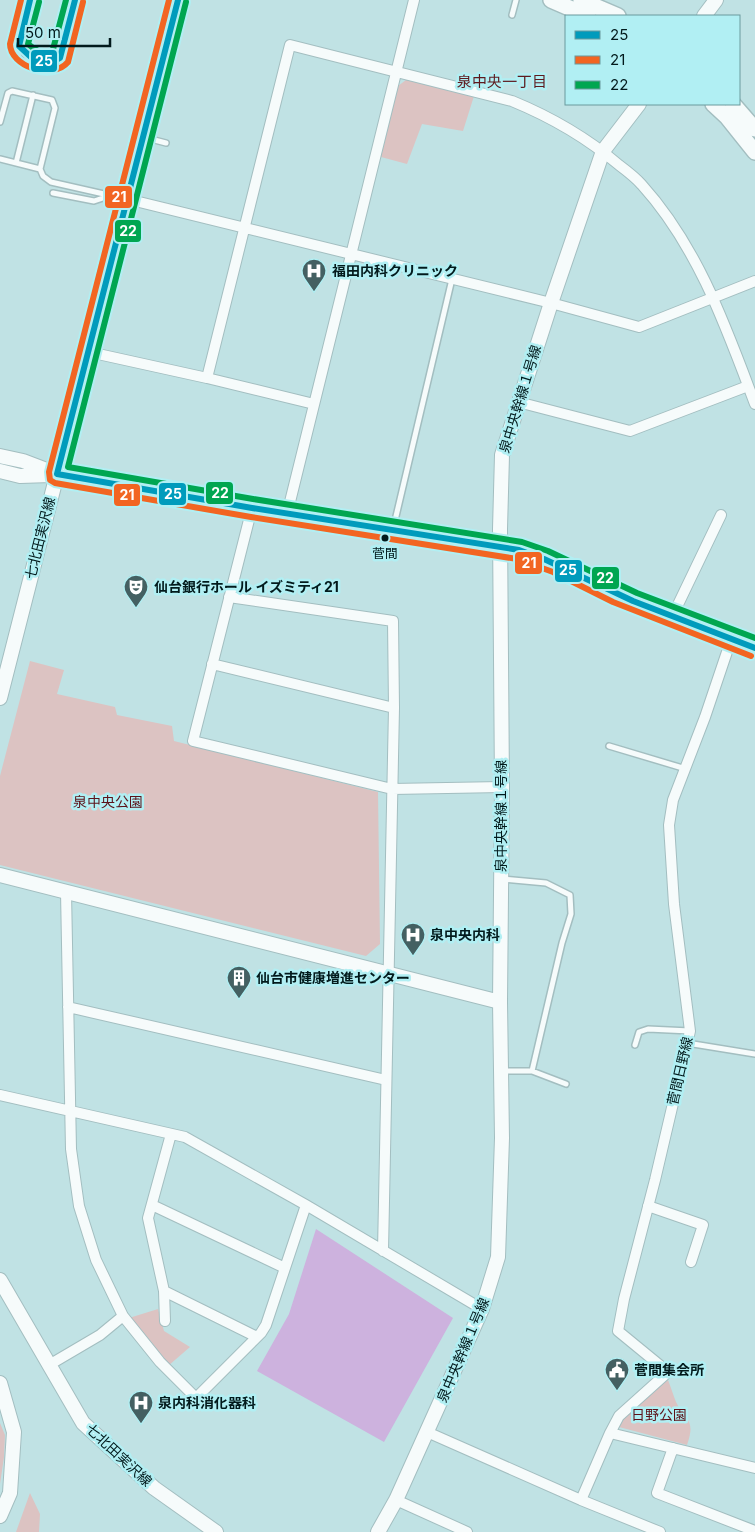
<svg xmlns="http://www.w3.org/2000/svg" width="755" height="1532" font-family="Inter,'Noto Sans JP',sans-serif">
<rect width="100%" height="100%" fill="#c0e2e4"/>
<path fill="#dcc3c2" d="M406,80L474,96L463,131L422,124L407,164L381,157L398,86Z
M30,661L64,670L57,694L115,707L117,715L172,726L174,741L378,792L380,944L366,956L0,865V776Z
M158,1309L164,1331L190,1347L168,1366L129,1318Z
M668,1380C671,1387 673,1395 676,1402C686,1422 696,1419 687,1445L619,1427L621,1418Z
M0,1423L5,1435L4,1457L0,1484Z
M30,1493L40,1514L39,1532H16Z"/>
<path fill="#cdb2de" d="M316,1229L453,1318L384,1442L257,1371L289,1314Z"/>
<g fill="none" stroke-linecap="round" stroke-linejoin="round">
<defs>
<path id="lane" d="M512,15L516,0
M69,25L75,0
M25,54L52,64L57,62L61,56
M0,122L8,93L12,91L52,100L55,108L40,169L43,176L51,182L126,199
M143,137L166,143
M0,159L40,169
M16,163L33,95
M53,193L94,201L109,196
M393,529L452,279
M609,746L686,769
M503,879L546,883L570,895L571,914L562,943L532,1071
M687,1043L755,1054
M635,1045L639,1032L648,1029L690,1031
M501,1071H532L566,1084"/>
<path id="street" d="M127,199L551,303L639,327L755,281
M89,352L207,378
M518,402L630,431L748,386
M314,404L207,378L290,45L512,101C551,117 586,137 619,165C627,171 636,178 642,185C698,247 726,327 755,404
M252,508L193,741L392,789L502,787
M287,514L414,0
M229,597L393,621L394,708L383,1251
M673,615L721,515
M212,664L394,708
M66,892L71,1149L79,1206L96,1260L123,1316L160,1362L196,1398L261,1333L266,1325L306,1205
M68,1007L386,1080
M0,1095L185,1137L306,1205L482,1309
M152,1205L285,1268
M648,1206L703,1225L691,1262
M164,1291L257,1337
M165,1321L164,1291L148,1218L171,1134
M49,1365L100,1335L123,1316
M427,1432L581,1500L660,1532
M610,1433L619,1416L668,1372L618,1331L624,1299L655,1180L690,1031L674,904L669,825L673,800L705,717L732,637
M673,1448L657,1493L755,1531
M396,1500L467,1532
M581,1500L610,1433L755,1468"/>
<path id="secondary" d="M704,16L716,0
M0,456L23,461L57,474L252,508L519,550C554,559 583,580 616,594C662,614 710,627 755,648
M0,471L20,476L51,475
M0,698L178,0
M0,875L500,1002
M0,1280L83,1423L154,1488L216,1532
M0,1383L14,1432L10,1493L0,1516
M378,1532L396,1500L482,1309L498,1257L502,1138L500,1002L502,787L500,529L502,455L551,303L603,151L639,104"/>
<path id="primary" d="M551,0L588,16
M581,0L618,16
M713,104L727,117L755,152
M733,104L755,129"/>
</defs>
<use href="#lane" stroke="#a3bec0" stroke-width="8"/>
<use href="#street" stroke="#a3bec0" stroke-width="12"/>
<use href="#secondary" stroke="#a3bec0" stroke-width="16"/>
<use href="#primary" stroke="#a3bec0" stroke-width="18"/>
<use href="#lane" stroke="#f6fbfb" stroke-width="5"/>
<use href="#street" stroke="#f6fbfb" stroke-width="10"/>
<use href="#secondary" stroke="#f6fbfb" stroke-width="14"/>
<use href="#primary" stroke="#f6fbfb" stroke-width="15"/>
<defs>
<path id="bus-1" d="M30,0L19,46L32,58L51,63L60,58L75,0
M178,0L57,474L252,508L519,550L544,559L633,601L755,648"/>
<path id="bus-2" d="M21,0L10,44C10,66 52,81 68,62L83,2
M169,0L49,472L50,480L55,483L251,517L517,559L553,572L613,602L751,656"/>
<path id="bus-3" d="M39,2L28,44C35,50 43,55 52,53L66,0
M186,2L68,467L253,499L522,542L548,551L637,593L755,638"/>
</defs>
<use href="#bus-1" stroke="#b1eff3" stroke-width="10"/>
<use href="#bus-2" stroke="#b1eff3" stroke-width="10"/>
<use href="#bus-3" stroke="#b1eff3" stroke-width="10"/>
<use href="#bus-1" stroke="#009bbc" stroke-width="6"/>
<use href="#bus-2" stroke="#f26522" stroke-width="6"/>
<use href="#bus-3" stroke="#00a651" stroke-width="6"/>
</g>
<defs>
<symbol id="hospital-pin" viewBox="-11 -11 22 30"><path d="M0 17L-7.5 6A9.5 9.5 0 1 1 7.5 6Z" fill="#446062" stroke="#b1eff3"/><path d="M-5-5h3v3.5h4V-5h3V5h-3V1.5h-4V5h-3Z" fill="#fff"/></symbol>
<symbol id="theatre-pin" viewBox="-11 -11 22 30"><path d="M0 17L-7.5 6A9.5 9.5 0 1 1 7.5 6Z" fill="#446062" stroke="#b1eff3"/><path d="M-5-5.5Q0-4 5-5.5V0Q5 5 0 6Q-5 5-5 0ZM-3.3-2.5H-1v1.5H-3.3ZM1-2.5H3.3v1.5H1ZM-2.8 1Q0 5.5 2.8 1Z" fill="#fff"/></symbol>
<symbol id="building-pin" viewBox="-11 -11 22 30"><path d="M0 17L-7.5 6A9.5 9.5 0 1 1 7.5 6Z" fill="#446062" stroke="#b1eff3"/><path d="M-4-6H4V6H1V3H-1V6H-4ZM-2.5-4.3h1.7v1.8h-1.7ZM.8-4.3h1.7v1.8H.8ZM-2.5-1h1.7V.8h-1.7ZM.8-1h1.7V.8H.8Z" fill="#fff"/></symbol>
<symbol id="civic-pin" viewBox="-11 -11 22 30"><path d="M0 17L-7.5 6A9.5 9.5 0 1 1 7.5 6Z" fill="#446062" stroke="#b1eff3"/><path d="M-.6-6.5H3V-4.5H.6V-3L4-1V1h2V6H-6V1h2V-1L-.6-3ZM-1.2 2.5V6h2.4V2.5Z" fill="#fff"/></symbol>
</defs>
<g fill-rule="evenodd">
<use href="#hospital-pin" x="300" y="257" width="28" height="38"/>
<use href="#theatre-pin" x="122" y="573" width="28" height="38"/>
<use href="#hospital-pin" x="399" y="921" width="28" height="38"/>
<use href="#building-pin" x="225" y="964" width="28" height="38"/>
<use href="#civic-pin" x="603" y="1356" width="28" height="38"/>
<use href="#hospital-pin" x="127" y="1389" width="28" height="38"/>
</g>
<circle fill="#021a1c" stroke="#b1eff3" stroke-width="2" cx="385" cy="538" r="4.5"/>
<g text-anchor="middle" stroke-width="5" stroke-linejoin="round" paint-order="stroke">
<g font-size="13" fill="#021a1c" stroke="#b1eff3">
<text x="385" y="558">菅間</text>
</g>
<g font-size="14" font-weight="bold" fill="#021a1c" stroke="#b1eff3" text-anchor="start">
<text x="332" y="276">福田内科クリニック</text>
<text x="154" y="592">仙台銀行ホール イズミティ21</text>
<text x="430" y="940">泉中央内科</text>
<text x="256" y="983">仙台市健康増進センター</text>
<text x="634" y="1375">菅間集会所</text>
<text x="158" y="1408">泉内科消化器科</text>
</g>
<g font-size="14" fill="#021a1c" stroke="#b1eff3">
<text transform="translate(520 399) rotate(-73)" y="5">泉中央幹線１号線</text>
<text transform="translate(40 538) rotate(-76)" y="5">七北田実沢線</text>
<text transform="translate(501 816) rotate(-90)" y="5">泉中央幹線１号線</text>
<text transform="translate(680 1071) rotate(-77)" y="5">菅間日野線</text>
<text transform="translate(463 1350) rotate(-67)" y="5">泉中央幹線１号線</text>
<text transform="translate(119 1455) rotate(43)" y="5">七北田実沢線</text>
</g>
<g font-size="14" fill="#5c1118" stroke="#b1eff3">
<text x="108" y="807">泉中央公園</text>
<text x="659" y="1420">日野公園</text>
</g>
<g font-size="15" fill="#5e191d" stroke="#b1eff3">
<text x="502" y="87">泉中央一丁目</text>
</g>
</g>
<g stroke="#b1eff3" stroke-width="2">
<rect x="30" y="49" width="28" height="24" rx="5" fill="#009bbc"/>
<rect x="104" y="185" width="29" height="24" rx="5" fill="#f26522"/>
<rect x="114" y="219" width="28" height="24" rx="5" fill="#00a651"/>
<rect x="205" y="481" width="29" height="24" rx="5" fill="#00a651"/>
<rect x="158" y="482" width="29" height="24" rx="5" fill="#009bbc"/>
<rect x="113" y="483" width="28" height="24" rx="5" fill="#f26522"/>
<rect x="514" y="551" width="29" height="24" rx="5" fill="#f26522"/>
<rect x="554" y="559" width="29" height="24" rx="5" fill="#009bbc"/>
<rect x="591" y="566" width="29" height="24" rx="5" fill="#00a651"/>
</g>
<g font-size="14" text-anchor="middle" font-weight="bold" fill="#fff">
<text x="44" y="66">25</text>
<text x="119" y="202">21</text>
<text x="128" y="236">22</text>
<text x="220" y="498">22</text>
<text x="173" y="499">25</text>
<text x="127" y="500">21</text>
<text x="529" y="568">21</text>
<text x="568" y="575">25</text>
<text x="605" y="583">22</text>
</g>
<rect x="565" y="15" width="175" height="90" fill="#b1eff3" stroke="#6b9a9d"/>
<rect x="575" y="31" width="25" height="8" fill="#009bbc" stroke="#6b9a9d"/>
<text x="610" y="40" font-size="15" fill="#021a1c">25</text>
<rect x="575" y="56" width="25" height="8" fill="#f26522" stroke="#6b9a9d"/>
<text x="610" y="65" font-size="15" fill="#021a1c">21</text>
<rect x="575" y="81" width="25" height="8" fill="#00a651" stroke="#6b9a9d"/>
<text x="610" y="90" font-size="15" fill="#021a1c">22</text>
<path d="M18 38v8h92v-8" fill="none" stroke="#021a1c" stroke-width="2.5"/>
<text x="25" y="38" font-size="15" fill="#021a1c" stroke="#b1eff3" stroke-width="4" paint-order="stroke">50 m</text>
</svg>
